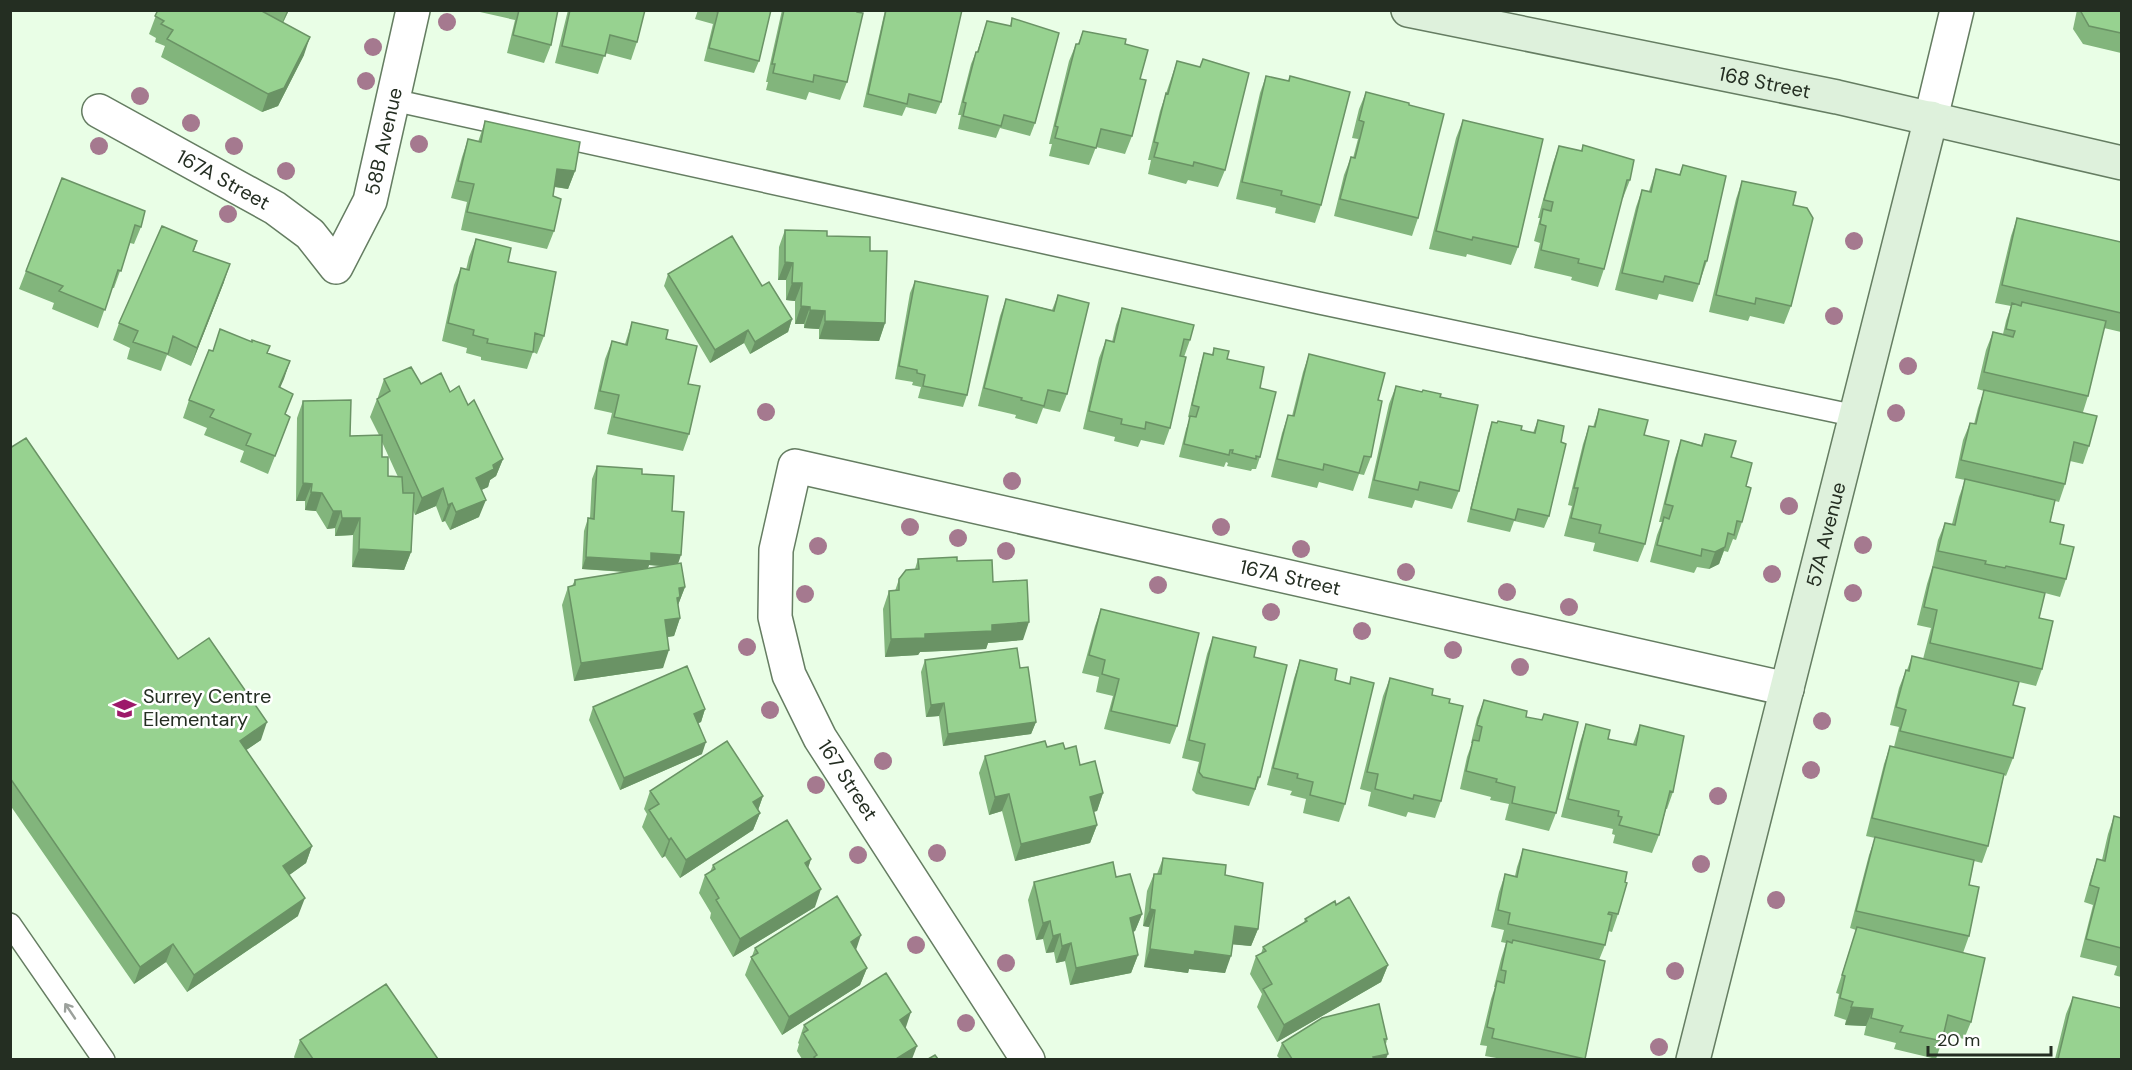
<svg xmlns="http://www.w3.org/2000/svg" width="2132" height="1070" font-family="'DM Sans',sans-serif">
<rect width="100%" height="100%" fill="#e9fee6"/>
<g fill="none" stroke-linecap="round" stroke-linejoin="round">
<defs>
<path id="lane" d="M393,100L1319,303L1856,416
M10,924L104,1060"/>
<g id="street">
<path id="s1" d="M99,111L275,208L310,234L336,267L370,201L413,10"/>
<path d="M1931,118L1957,10"/>
<path id="s2" d="M1028,1060L820,738L789,675L775,617L776,550L795,466L1787,689"/>
</g>
<g id="secondary">
<path id="s3" d="M1408,10L1837,97L2122,163"/>
<path id="s4" d="M1693,1060L1931,118"/>
</g>
</defs>
<use href="#lane" stroke="#657d62" stroke-width="24"/>
<use href="#street" stroke="#657d62" stroke-width="36"/>
<use href="#secondary" stroke="#657d62" stroke-width="36"/>
<use href="#lane" stroke="#fff" stroke-width="21"/>
<use href="#street" stroke="#fff" stroke-width="33"/>
<use href="#secondary" stroke="#def1dc" stroke-width="33"/>
</g>
<g fill="#a5798f">
<circle cx="447" cy="22" r="9"/>
<circle cx="373" cy="47" r="9"/>
<circle cx="366" cy="81" r="9"/>
<circle cx="140" cy="96" r="9"/>
<circle cx="191" cy="123" r="9"/>
<circle cx="419" cy="144" r="9"/>
<circle cx="99" cy="146" r="9"/>
<circle cx="234" cy="146" r="9"/>
<circle cx="286" cy="171" r="9"/>
<circle cx="228" cy="214" r="9"/>
<circle cx="1854" cy="241" r="9"/>
<circle cx="1834" cy="316" r="9"/>
<circle cx="1908" cy="366" r="9"/>
<circle cx="766" cy="412" r="9"/>
<circle cx="1896" cy="413" r="9"/>
<circle cx="1012" cy="481" r="9"/>
<circle cx="1789" cy="506" r="9"/>
<circle cx="910" cy="527" r="9"/>
<circle cx="1221" cy="527" r="9"/>
<circle cx="958" cy="538" r="9"/>
<circle cx="1863" cy="545" r="9"/>
<circle cx="818" cy="546" r="9"/>
<circle cx="1301" cy="549" r="9"/>
<circle cx="1006" cy="551" r="9"/>
<circle cx="1406" cy="572" r="9"/>
<circle cx="1772" cy="574" r="9"/>
<circle cx="1158" cy="585" r="9"/>
<circle cx="1507" cy="592" r="9"/>
<circle cx="1853" cy="593" r="9"/>
<circle cx="805" cy="594" r="9"/>
<circle cx="1569" cy="607" r="9"/>
<circle cx="1271" cy="612" r="9"/>
<circle cx="1362" cy="631" r="9"/>
<circle cx="747" cy="647" r="9"/>
<circle cx="1453" cy="650" r="9"/>
<circle cx="1520" cy="667" r="9"/>
<circle cx="770" cy="710" r="9"/>
<circle cx="1822" cy="721" r="9"/>
<circle cx="883" cy="761" r="9"/>
<circle cx="1811" cy="770" r="9"/>
<circle cx="816" cy="785" r="9"/>
<circle cx="1718" cy="796" r="9"/>
<circle cx="937" cy="853" r="9"/>
<circle cx="858" cy="855" r="9"/>
<circle cx="1701" cy="864" r="9"/>
<circle cx="1776" cy="900" r="9"/>
<circle cx="916" cy="945" r="9"/>
<circle cx="1006" cy="963" r="9"/>
<circle cx="1675" cy="971" r="9"/>
<circle cx="966" cy="1023" r="9"/>
<circle cx="1659" cy="1047" r="9"/>
</g>
<path fill="#82b57c" fill-rule="evenodd" d="M158,10H289L283,23L304,55L278,106L262,112L161,57L165,46L155,42L156,38L149,34Z
M480,10H558L551,45L544,63L507,53L515,20L480,12Z
M568,10H645L637,42L631,60L605,53L598,74L555,63Z
M698,10H771L759,61L754,73L704,61L713,24L695,19Z
M782,10H857L847,82L840,100L809,92L806,100L766,90L768,82H766Z
M885,10H962L941,102L936,114L906,107L902,116L863,107Z
M2077,10H2121V53L2083,44L2073,29Z
M1012,18L1035,123L1030,136L1000,128L996,138L958,129L961,115H958L971,64L976,52H977L987,21L1010,26Z
M1083,31L1125,44L1140,79L1132,136L1125,154L1096,147L1089,165L1049,156L1052,144H1049L1069,61L1076,44H1078Z
M1177,61L1225,170L1218,187L1188,180L1186,184L1148,174L1151,160H1148L1160,111Z
M1266,76L1288,81L1290,76L1321,205L1315,223L1275,213L1276,208L1236,199L1260,93Z
M1366,92L1409,105L1418,218L1412,236L1334,216L1344,175L1351,157L1353,158L1358,139L1352,138L1359,109Z
M1463,120L1518,247L1511,265L1467,254L1466,257L1429,249L1456,138Z
M485,121L575,171L568,189L554,187L553,196L554,231L547,249L461,230L467,202L451,198L462,157L468,139L478,142Z
M1583,145L1630,180L1623,198H1622L1604,269L1598,287L1571,280L1572,277L1534,268L1540,243L1534,241L1540,218H1538L1553,163L1559,146L1581,151Z
M1683,165L1707,261L1693,302L1659,294L1657,300L1615,290L1636,207L1642,190L1649,191L1656,169L1679,175Z
M62,178L141,227L134,244L130,243L114,288H112L98,328L52,309L54,303L19,289Z
M1742,181L1793,205L1791,306L1784,324L1750,316L1748,321L1709,312L1736,199Z
M2017,218L2121,242V332L2104,328L2088,396L2083,412L2089,446L2083,464L2070,461L2065,484L2059,502L2055,501L2050,522L2060,544L2066,579L2060,597L2045,593L2039,618L2042,669L2036,686L2019,682L2013,705V758L2006,776L2004,775L1988,846L1982,863L1974,861L1969,885V936L1963,953L1971,1022L1964,1039L1944,1034L1942,1041L1936,1059L1894,1049L1896,1043L1864,1035L1866,1026L1845,1025L1846,1020L1834,1016L1839,994L1836,993L1856,930L1850,928L1869,855L1875,838L1866,836L1884,764L1890,746L1894,747L1899,727L1890,725L1899,688L1906,670H1907L1912,656L1923,659L1931,628L1917,625L1927,584L1932,568L1938,540L1945,523L1952,524L1959,497L1965,480L1955,478L1963,440L1970,423L1974,424L1978,408L1984,391L1977,389L1986,350L1993,332L2003,334L2006,321L2011,306L1995,303L2011,236Z
M785,230L827,236L870,251L885,323L879,341L819,339V329L804,328V324H795V301L786,300V280H778L779,247Z
M476,239L508,262L544,336L537,354L533,352L527,369L481,360V357L466,353L467,348L442,341L454,285L461,268L466,270L469,257Z
M197,241L194,251L224,282L191,366L167,355L161,371L127,359L130,348L113,340L119,323Z
M668,274L762,286L792,319L788,332L750,354L744,343L710,363L664,286Z
M915,281L967,395L963,407L918,398L921,387L912,385L913,382L895,379L910,293Z
M1058,295L1067,394L1060,412L1043,408L1037,424L1015,418L1016,415L978,406L1000,316L1006,299L1052,310Z
M1122,308L1190,340L1184,357L1170,428L1164,445L1141,440L1138,447L1114,441L1115,437L1083,429L1099,358L1106,340L1112,342L1116,325Z
M632,322L666,339L688,384L689,434L683,451L607,434L612,413L594,409L605,359L612,341L625,344Z
M1214,348L1260,388V457L1256,469H1252L1251,471L1227,466L1228,463L1226,462L1224,467L1179,457L1186,429L1190,418L1188,417L1200,366L1204,353L1212,355Z
M212,351L267,353L290,361L280,387L285,414L290,417L268,474L240,462L244,451L204,435L207,428L183,418L189,400Z
M1309,354L1378,400L1371,457L1364,475L1359,474L1353,491L1319,482L1317,488L1271,477L1282,433L1288,415L1292,416L1303,372Z
M384,379L421,384L450,392L468,405L503,459L496,476L490,480L488,487L481,490L479,517L450,530L445,521L442,522L436,506L415,515L413,510L411,552L404,570L352,567L353,535L335,536V528L327,529L316,511L305,510V501H296L297,418L303,401L350,436L379,435L370,417L377,399L378,398V397ZM382,442L398,477L388,476L382,457Z
M1396,386L1440,397L1459,491L1452,509L1415,500L1412,508L1368,498L1389,404Z
M1599,409L1644,435L1645,544L1638,562L1593,551L1595,543L1564,536L1572,506L1568,505L1583,444L1589,426L1593,427Z
M1538,420L1561,442L1549,516L1544,528L1514,521L1510,532L1467,522L1488,434L1492,422L1533,433Z
M1705,434L1731,457L1746,486L1742,522L1736,540L1733,539L1728,552L1724,551L1719,564L1709,569L1697,567L1694,573L1650,562L1657,535L1662,522H1659L1675,458L1681,440L1701,445Z
M10,448L178,659L261,740L246,750L312,846L306,863L289,875L298,916L187,992L166,962L134,984L10,805Z
M597,466L672,511L678,563L685,587L678,605L680,618L674,636L668,637L663,668L574,681L562,605L568,587L572,586L575,580L624,572L582,569L584,531L588,518H590L592,479ZM649,565L661,566L648,568Z
M918,559L957,561L993,582L1023,640L988,643L986,649L920,652L918,655L885,657L883,609L889,591H895L899,579L915,569Z
M1101,609L1177,726L1170,744L1104,729L1113,696L1096,692L1099,677L1082,673L1095,626Z
M1213,637L1254,657L1260,777L1249,806L1196,794L1192,790L1199,762L1182,758L1207,654Z
M925,660L1020,668L1036,722L1031,734L943,746L939,716L926,717L921,672Z
M1300,660L1335,680L1349,684L1351,677L1345,804L1339,822L1303,813L1306,799L1290,795L1292,791L1267,785L1294,678Z
M1390,678L1449,703L1441,801L1435,818L1408,812L1406,817L1368,806L1371,792L1360,789L1383,696Z
M1484,700L1526,717L1556,813L1549,831L1505,820L1509,804L1490,800L1491,797L1460,789L1467,757L1472,743H1471L1477,718Z
M593,707L705,709L701,722L698,723L702,754L620,790L589,720Z
M1586,724L1608,739L1633,744L1640,725L1673,792L1667,809H1666L1659,835L1652,853L1613,843L1615,835L1612,834L1613,829L1561,817L1580,742Z
M1047,747L1065,749L1080,765L1103,793L1097,811L1093,812L1097,825L1090,843L1015,861L1002,811L989,815L979,773L985,756Z
M650,791L763,796L758,810L760,813L753,830L680,878L665,856L662,858L642,827L647,814L644,809Z
M2114,816L2121,818V977L2114,975L2117,966L2080,957L2093,905L2084,902L2091,877L2097,859L2102,860L2108,834Z
M1523,849L1618,914L1612,932L1608,931L1605,945L1599,960L1605,961L1585,1059H1502L1485,1056L1487,1046L1480,1045L1491,999L1495,987H1494L1501,959L1506,943L1501,942L1504,930L1491,927L1499,892L1505,874L1515,876L1517,867Z
M1163,858L1225,875L1258,929L1251,946L1233,944L1225,973L1189,969L1188,973L1144,967L1149,927L1143,926L1147,891L1154,874H1157Z
M811,859L808,868L815,907L733,957L710,918L711,913L699,893L705,875L710,872L713,865Z
M1116,877L1142,914L1135,931L1133,932L1138,955L1131,973L1070,985L1065,961L1056,963L1054,952L1046,953L1043,939L1036,940L1028,900L1034,882Z
M1336,905L1388,965L1381,982L1277,1042L1257,1007L1262,994L1250,974L1256,956L1261,954L1263,947L1304,923L1305,919Z
M755,948L856,950L867,968L860,985L782,1035L745,975Z
M2073,997L2121,1059H2055L2066,1014Z
M804,1025L906,1029L912,1059H802L797,1051L799,1044L798,1043Z
M1387,1039L1386,1044V1059H1280L1277,1056L1282,1043Z
M300,1040L438,1059H295L294,1057Z"/>
<path fill="#6a9365" d="M289,10L280,28L287,11Z
M310,37L304,55L278,106L262,112L268,94Z
M557,169L575,171L568,189L551,186Z
M785,262L793,263L786,280H778Z
M230,264L224,282L191,366L197,348Z
M792,283H802L795,301L786,300Z
M801,306L810,307L804,324H795Z
M810,310L825,311L819,329L804,328Z
M792,319L788,332L750,354L755,342Z
M825,321L885,323L879,341L819,339Z
M748,330L744,343L710,363L715,350Z
M290,361L284,379L273,404L279,387Z
M503,459L496,476L490,480L488,487L469,496L476,478Z
M303,483L312,484L305,501H296Z
M443,488L436,506L415,515L422,498Z
M311,492L322,493L316,511L305,510Z
M486,500L479,517L450,530L456,512Z
M452,503L445,521L442,522L448,505Z
M333,511H341L335,528L327,529Z
M342,518H360L353,535L335,536Z
M1725,547L1719,564L1709,569L1715,552Z
M359,549L411,552L404,570L352,567Z
M651,553L681,555L677,567L649,565L646,573L582,569L586,557Z
M685,587L678,605L674,615L679,588Z
M680,618L674,636L659,638L665,620Z
M1029,622L1023,640L988,643L986,649L920,652L918,655L885,657L891,639L992,625Z
M669,650L663,668L574,681L581,663Z
M944,703L939,716L926,717L931,705Z
M705,709L701,722L690,727L694,714Z
M267,722L261,740L233,759L240,741Z
M1036,722L1031,734L943,746L948,734Z
M706,742L702,754L620,790L624,778Z
M1103,793L1097,811L1083,814L1090,797Z
M1009,794L1002,811L989,815L995,797Z
M763,796L757,813L753,802Z
M760,813L753,830L680,878L686,860Z
M1097,825L1090,843L1015,861L1021,844Z
M671,838L665,856L662,858L669,840Z
M312,846L306,863L277,884L283,866Z
M811,859L805,877V863Z
M821,889L815,907L733,957L740,939Z
M305,898L298,916L187,992L194,975Z
M1150,909L1155,910L1149,927L1143,926Z
M1142,914L1135,931L1124,935L1130,918Z
M1050,921L1043,939L1036,940L1043,923Z
M1235,926L1258,929L1251,946L1228,944Z
M1060,934L1054,952L1046,953L1053,936Z
M861,935L855,953L851,942Z
M1071,943L1065,961L1056,963L1062,946Z
M173,944L166,962L134,984L140,967Z
M1150,949L1195,951L1231,956L1225,973L1189,969L1188,973L1144,967Z
M1138,955L1131,973L1070,985L1076,968Z
M1388,965L1381,982L1277,1042L1284,1025Z
M867,968L860,985L782,1035L789,1017Z
M1851,1007L1873,1009L1866,1026L1845,1025Z
M911,1012L905,1030L900,1020Z
M917,1046L912,1059H896Z
M1388,1054L1386,1059H1373V1057Z"/>
<path fill="#97d290" stroke="#6a9365" stroke-width="1.5" d="M158,10H260L310,37L284,88L268,94L167,39L173,30L161,24L164,21L155,16Z
M519,10H558L551,45L513,35Z
M570,10H645L637,42L610,35L605,56L562,46Z
M713,10H771L759,61L709,48L718,12Z
M784,10H857V12L863,13L847,82L814,75L813,82L773,73L775,64H772Z
M886,10H962L941,102L909,94L907,104L868,94Z
M2080,10H2121V33L2089,26Z
M1012,18L1059,33L1035,123L1004,115L1001,126L963,116L966,103L963,102L976,52H978L987,21L1011,26Z
M1083,31L1126,39L1125,44L1148,50L1140,79L1146,80L1132,136L1101,129L1096,148L1055,138L1058,127L1055,126L1076,44H1079Z
M1203,59L1249,73L1225,170L1194,162L1193,166L1154,157L1158,143L1154,142L1166,93L1168,94L1177,61L1200,67Z
M1266,76L1289,81L1290,76L1350,92L1321,205L1281,195L1282,191L1242,182Z
M1366,92L1409,103V105L1444,114L1418,218L1340,199L1351,157L1355,158L1364,122L1359,120Z
M1463,120L1543,139L1518,247L1473,237L1472,240L1436,231Z
M485,121L580,142L575,171L557,169L553,196L561,199L554,231L467,212L474,184L458,181L468,139L481,142Z
M1583,145L1634,160L1630,180H1627L1604,269L1578,263L1579,259L1541,250L1546,226L1540,224L1543,209L1551,211L1553,202L1544,200L1559,146L1582,151Z
M1683,165L1726,176L1707,261H1705L1699,284L1665,276L1663,282L1622,273L1642,190L1651,192L1656,169L1680,175Z
M62,178L145,211L141,227L135,225L121,271L118,270L105,310L59,291L63,286L26,271Z
M1742,181L1796,192L1793,205L1807,208L1813,218L1791,306L1756,298L1755,304L1716,295Z
M2017,218L2121,242V313L2002,285Z
M162,226L197,241L193,251L230,264L197,348L173,336L168,354L133,342L138,331L119,323Z
M785,230L827,231V236L870,237V251H887L885,323L825,321V311L810,310V307L801,306L802,283H792L793,263L785,262Z
M732,236L762,286L769,282L792,319L755,342L748,330L715,350L668,274Z
M476,239L511,248L508,262L556,272L544,336L535,333L533,352L487,343L488,339L473,335L474,330L448,323L461,268L469,270Z
M915,281L988,296L967,395L923,386L925,375L917,373V370L899,366Z
M1058,295L1089,303L1067,394L1048,390L1044,406L1021,400L1022,398L984,388L1006,299L1054,311Z
M2022,302L2106,321L2088,396L1984,372L1993,332L2013,337L2015,331L2006,329L2012,303L2021,306Z
M1122,308L1194,325L1190,340L1184,339L1180,356L1186,357L1170,428L1146,422L1145,429L1121,424L1122,419L1089,411L1106,340L1114,342Z
M632,322L668,330L666,339L697,346L688,384L700,386L689,434L614,417L619,395L600,391L612,341L627,345Z
M220,329L252,342V340L270,346L267,353L290,361L279,387L293,394L285,414L290,417L275,456L246,445L251,434L210,417L214,410L189,400L209,350L213,351Z
M1214,348L1229,351L1227,359L1264,367L1260,388L1276,392L1260,457L1256,456V459L1232,453L1233,450H1230L1229,455L1184,444L1190,416L1196,417L1199,407L1192,405L1204,353L1213,355Z
M1309,354L1385,373L1378,400L1382,401L1371,457L1364,456L1359,473L1324,464L1323,470L1277,459L1288,415L1294,416Z
M411,367L421,384L441,373L450,392L459,386L468,405L474,400L503,459L493,465L494,469L476,478L486,500L456,512L452,503L448,505L443,488L422,498L377,399L390,391L384,379Z
M1396,386L1422,392L1423,390L1441,394L1440,397L1478,405L1459,491L1420,482L1418,490L1374,480Z
M1984,390L2097,416L2089,446L2074,442L2065,484L1961,460L1970,423L1976,424Z
M351,400L350,436L382,435V457H388V476L402,477L403,493H414L411,552L359,549L360,518H342L341,511H333L322,493L311,492L312,484L303,483V401Z
M1599,409L1648,420L1644,435L1669,441L1645,544L1599,533L1601,525L1571,518L1578,488H1574L1589,426L1595,427Z
M1538,420L1564,426L1561,442L1566,444L1549,516L1518,509L1515,520L1471,509L1492,422L1497,423L1498,421L1522,426L1521,430L1535,433Z
M1705,434L1736,441L1731,457L1752,463L1746,486L1751,488L1742,522L1737,521L1734,535L1728,533L1725,547L1715,552L1702,549L1701,556L1657,545L1664,517L1669,519L1673,506L1665,504L1681,440L1702,446Z
M26,438L178,659L209,638L267,722L240,741L312,846L283,866L305,898L194,975L173,944L140,967L10,778V448Z
M597,466L642,469V474L674,476L672,511L684,512L681,555L651,553V561L586,557L588,518L594,519Z
M1965,479L2055,500L2050,522L2064,525L2060,544L2074,547L2066,579L2006,566L2005,568L1985,564L1986,561L1938,551L1945,523L1955,525Z
M957,557V561L992,560L993,582L1027,580L1029,622L992,625V631L925,634V638L891,639L889,591L899,590V579L906,570L919,569L918,559Z
M681,563L685,587L679,588L680,597L677,598L680,618L665,620L669,650L581,663L568,587L575,585V580Z
M1933,567L2045,593L2039,618L2053,621L2042,669L1930,643L1937,610L1924,607Z
M1101,609L1199,633L1177,726L1111,711L1119,679L1102,674L1105,660L1089,655Z
M1213,637L1256,647L1254,657L1287,665L1260,777H1258L1255,789L1203,777L1199,772L1205,744L1189,740Z
M1017,648L1020,668L1028,667L1036,722L948,734L944,703L931,705L925,660Z
M1912,656L2019,682L2013,705L2025,708L2013,758L1900,731L1906,710L1896,707L1906,670L1909,671Z
M1300,660L1337,669L1335,680L1350,684L1351,677L1374,683L1345,804L1310,795L1313,782L1297,778L1298,774L1273,768Z
M687,666L705,709L694,714L706,742L624,778L593,707Z
M1390,678L1433,689L1432,695L1450,699L1449,703L1463,706L1441,801L1414,795L1413,799L1375,789L1378,774L1367,772Z
M1484,700L1527,711L1526,717L1542,720L1544,714L1578,722L1556,813L1512,803L1515,787L1496,782L1497,779L1466,771L1473,740L1479,741L1482,727L1477,725Z
M1586,724L1610,730L1608,739L1636,745L1640,725L1684,736L1673,792L1670,791L1659,835L1619,825L1622,817L1618,816L1619,811L1568,799Z
M727,741L763,796L753,802L760,813L686,860L671,838L669,840L649,810L659,804L650,791Z
M1045,741L1047,747L1063,743L1065,749L1076,746L1080,765L1095,761L1103,793L1090,797L1097,825L1021,844L1009,794L995,797L985,756Z
M1890,746L2004,774L1988,846L1872,818Z
M2114,816L2121,818V948L2086,939L2099,888L2090,885L2097,859L2105,861Z
M787,820L811,859L805,863L821,889L740,939L716,900L719,898L705,875L715,869L713,865Z
M1875,837L1974,860L1969,885L1979,887L1969,936L1856,911Z
M1523,849L1627,872L1625,882L1627,883L1618,914L1609,912L1608,914L1612,915L1605,945L1508,924L1510,913L1498,910L1505,874L1517,877Z
M1163,858L1226,865L1225,875L1263,883L1258,929L1235,926L1231,956L1195,951L1194,955L1150,949L1155,910L1150,909L1154,874H1161Z
M1113,862L1116,877L1130,874L1142,914L1130,918L1138,955L1076,968L1071,943L1062,946L1060,934L1053,936L1050,921L1043,923L1034,882Z
M837,896L861,935L851,942L867,968L789,1017L751,957L758,953L755,948Z
M1349,897L1388,965L1284,1025L1263,989L1272,984L1256,956L1266,951L1263,947L1307,921L1305,919L1335,901L1336,905Z
M1857,927L1985,958L1971,1022L1948,1015L1942,1041L1900,1032L1903,1026L1871,1018L1873,1009L1851,1007L1853,1002L1840,998L1845,976L1842,975Z
M1513,940L1605,961L1585,1059L1492,1038L1494,1029L1487,1027L1497,981L1504,983L1506,971L1501,970L1507,941L1512,943Z
M886,973L911,1012L900,1020L917,1046L896,1059H816L814,1057L817,1055L803,1033L808,1030L804,1025Z
M386,984L438,1059H313L300,1040Z
M2073,997L2121,1008V1059H2058Z
M1379,1004L1387,1039H1384L1388,1054L1373,1057L1374,1059H1292L1282,1043L1322,1018Z
M935,1055L938,1059H928Z"/>
<defs><path id="oneway-shaft" d="M-6 0H5M1.5-3L5.5 0L1.5 3" fill="none" stroke-width="1.6" stroke-linecap="round" stroke-linejoin="round" transform="scale(1.5)"/></defs>
<use stroke="#9ca19c" href="#oneway-shaft" transform="translate(70 1011) rotate(-124)"/>
<defs>
<symbol id="school-bare" viewBox="-9 -9 18 18"><path d="M0-5L7-2L0 1L-7-2ZM-4 1L0 2.5L4 1V4Q0 6-4 4Z" fill="#9d196a" stroke="#fff" stroke-width="2.5" paint-order="stroke"/></symbol>
</defs>
<g fill-rule="evenodd">
<use href="#school-bare" x="108" y="692" width="33" height="33"/>
</g>
<g text-anchor="middle" stroke-width="5" stroke-linejoin="round" paint-order="stroke">
<g font-size="20" fill="#242e22" stroke="#fff">
<text dy="7" stroke="none"><textPath href="#s3" startOffset="364">168 Street</textPath></text>
<text dy="7" stroke="none"><textPath href="#s1" startOffset="422">58B Avenue</textPath></text>
<text dy="7" stroke="none"><textPath href="#s1" startOffset="142">167A Street</textPath></text>
<text dy="7" stroke="none"><textPath href="#s4" startOffset="542">57A Avenue</textPath></text>
<text dy="7" stroke="none"><textPath href="#s2" startOffset="1174">167A Street</textPath></text>
<text transform="translate(848 780) rotate(57)" y="7">167 Street</text>
</g>
<g font-size="20" fill="#242e22" stroke="#fff" text-anchor="start">
<text x="143" y="703">Surrey Centre<tspan x="143" dy="23">Elementary</tspan></text>
</g>
</g>
<rect width="2132" height="1070" fill="none" stroke="#242e22" stroke-width="24"/>
<path d="M1928 1046v9h123v-9" fill="none" stroke="#242e22" stroke-width="3"/>
<text x="1937" y="1046" font-size="18" fill="#242e22" stroke="#ffffff" stroke-width="4.5" paint-order="stroke">20 m</text>
</svg>
